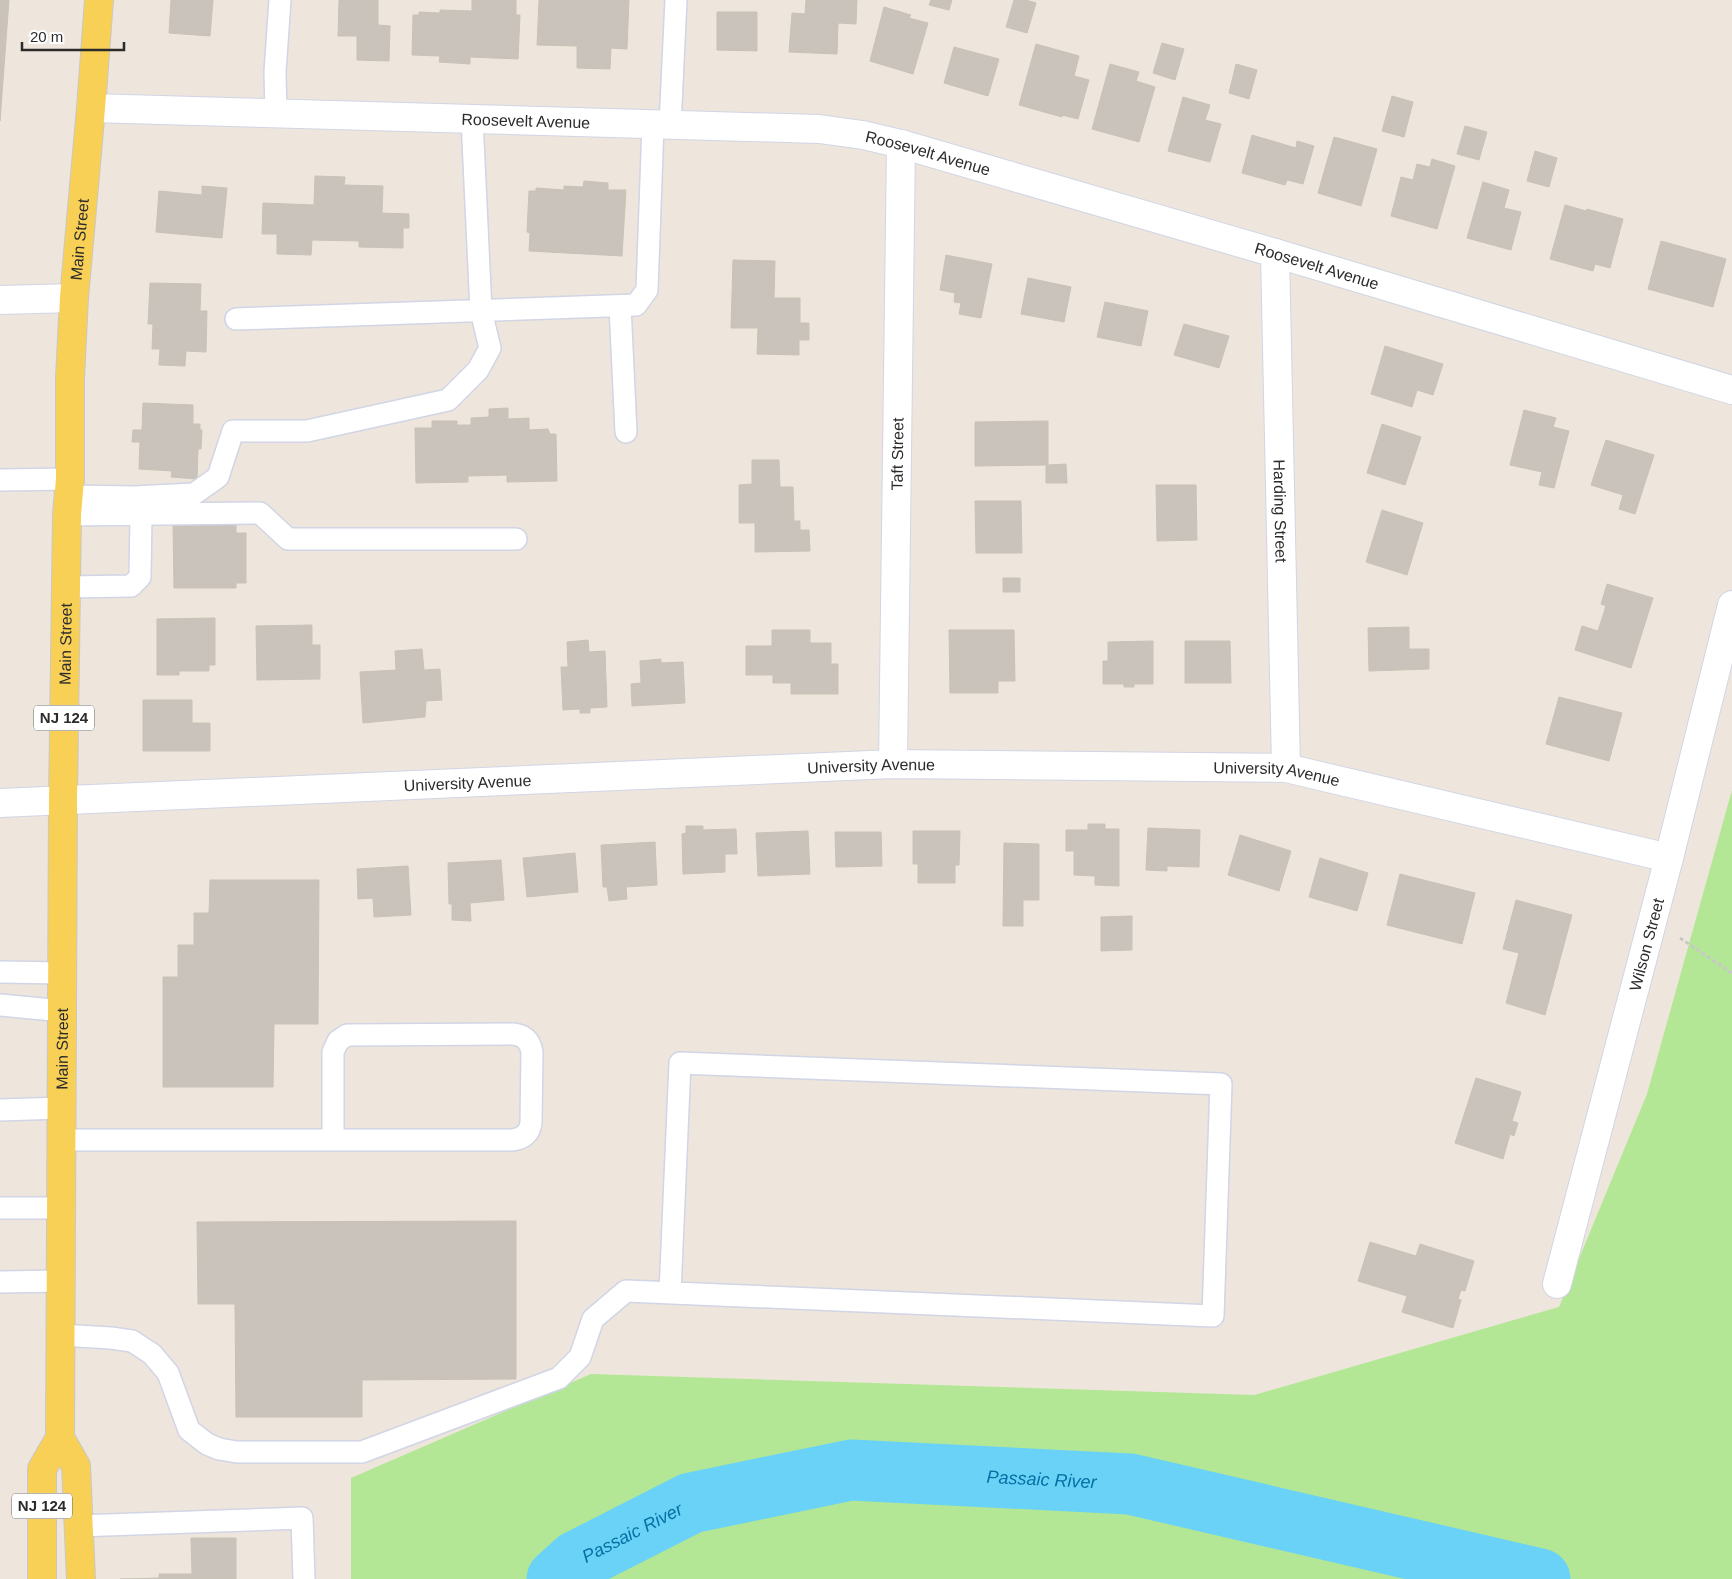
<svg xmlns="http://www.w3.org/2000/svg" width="1732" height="1579" font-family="Helvetica,sans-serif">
<rect width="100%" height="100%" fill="#eee6dc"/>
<path fill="#b3e795" d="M1732,790V1579H351V1478L591,1374L1254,1395L1559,1307L1647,1094Z"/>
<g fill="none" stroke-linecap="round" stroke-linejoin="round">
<path stroke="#69d2f6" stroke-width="61" id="s1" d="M557,1579L577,1561L691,1503L851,1470L1130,1484L1540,1579"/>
</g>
<path fill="#c9c3bc" stroke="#c9c2b6" d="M0,0H9L0,121Z
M171,0H213L210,36L169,33Z
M339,0H378V25L390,26L389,61L357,60V36H338Z
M472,0H516V15H520L518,59L470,57V64L439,62L440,56L412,55L413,15H419V12L440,13V10L472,11Z
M539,0H629L627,49L611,48L610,69L577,68V46L537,45Z
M806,0H857L856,24L838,23L837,54L789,52L792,13L805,14Z
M931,0H952L949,10L929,5Z
M1014,0H1026L1036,3L1027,33L1006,27Z
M884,7L911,15L909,18L928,23L913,74L870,61Z
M717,12H757V51L717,50Z
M1162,43L1184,49L1175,80L1153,73Z
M1036,44L1079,56L1074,76L1089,80L1078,119L1062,115V117L1019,105Z
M954,47L999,59L988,96L944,83Z
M1110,64L1139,72L1136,81L1155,87L1139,142L1092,129Z
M1236,64L1257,70L1249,99L1229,93Z
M1392,96L1413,102L1404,137L1382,131Z
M1183,97L1210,105L1205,120L1221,124L1210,162L1168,151Z
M1465,126L1487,132L1479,160L1457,154Z
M1252,135L1296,148L1297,141L1314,146L1303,184L1287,180L1285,185L1242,173Z
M1334,137L1377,149L1361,206L1318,193Z
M1535,151L1557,158L1549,187L1527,181Z
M1432,159L1455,166L1437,229L1391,216L1401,177L1413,180L1417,164L1430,167Z
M315,176L345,177L344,185L383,186L382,213L409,214V228H403V248L359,247V241L312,240L311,255L277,254V234H262L263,203L314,205Z
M584,181L608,183V190H626L622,256L529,251L530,233L527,232L529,191H536V188L564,190V186L583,187Z
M1483,182L1509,190L1504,208L1521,212L1511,250L1467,238Z
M202,186L227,188L222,238L156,232L159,191L202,195Z
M1565,205L1586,211L1587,209L1623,219L1610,268L1595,264L1593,271L1550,259Z
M1661,241L1726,259L1713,307L1648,289Z
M946,255L992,264L981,318L959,314L961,303L954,302L955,293L940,290Z
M733,260L775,261L774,298H800V323H809V340H799V355L757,354L758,328H731Z
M1028,278L1071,287L1064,322L1021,314Z
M150,283L201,284L200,311H207L206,352L186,351L185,366L159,365L160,349H152L153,324H148Z
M1105,302L1148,311L1141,346L1097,337Z
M1184,324L1229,336L1219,368L1174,355Z
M1385,346L1443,364L1433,395L1417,390L1412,407L1371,394Z
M143,403L193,405V424H200V430H202L201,449H198L197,479L171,477L172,471L139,469L140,442H132L133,430H142Z
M508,408V419L529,418V430L548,429L550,434H556L557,481L507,482V475L468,476V482L416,483L415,428H432V421H457V425H471V418L489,417V409Z
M1524,410L1556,418L1553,427L1569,431L1554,488L1539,485L1542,472L1510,465Z
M1048,421V465L1066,464L1067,483H1046V465L975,466V422Z
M1382,424L1421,437L1405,485L1367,473Z
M1606,440L1654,455L1635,514L1619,509L1623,495L1591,485Z
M752,460H779L780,487H793L794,521H800V530H809L810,551L755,552V523H739V485L752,484Z
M1156,485H1196L1197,540L1157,541Z
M975,501H1021L1022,553H976Z
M1382,510L1423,523L1407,575L1366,562Z
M236,524V533H246V583H236V588H174L173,525Z
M1003,578H1020V592H1003Z
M1607,584L1653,598L1631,668L1575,650L1582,626L1598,631L1606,606L1601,604Z
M215,618V665H209V671H179V675H157V619Z
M312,625V645H320V679L257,680L256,626Z
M1409,627V649H1429V669L1369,671L1368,628Z
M772,630H810V643H831V664H838V694H791V683H773V675H746V646H772Z
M949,630H1014L1015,681H998V693H950Z
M588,640L589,652L605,651L607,707L590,708V713H580V709L563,710L561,667H568L567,642Z
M1153,641V684H1134V687H1124V684H1103V661H1108V642Z
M1185,641H1230L1231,683H1185Z
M422,649L424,670L440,669L442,700L426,701L425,717L363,723L360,672L396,670L395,651Z
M661,659V663L683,662L685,703L632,706L631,684L641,683L640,661Z
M1559,697L1622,713L1609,761L1546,744Z
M143,700H192V723H210V751H143Z
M1088,824H1105V829H1119V886L1095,885V876L1074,875V851H1066V830H1088Z
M686,826H703V830L736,829L737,854H725V872L683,874L682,834L686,833Z
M1148,828L1200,830L1199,867L1167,866V871L1146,870Z
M808,831L810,874L758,876L756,833Z
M913,831H960L959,865H955V883H918V864H913Z
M835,832H881L882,866L836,867Z
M1240,835L1291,851L1279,891L1228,875Z
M655,842L657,885L626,887L627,899L609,901L607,887H603L601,845Z
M1004,843L1039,844V900H1023V926H1003Z
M575,853L578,892L527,897L523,858Z
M1320,858L1368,873L1357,911L1309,897Z
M501,860L504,900L470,903L471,921L452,920V904H449L448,863Z
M408,866L411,915L374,917L373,898L358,899L357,869Z
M1400,874L1475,893L1462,944L1387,925Z
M210,880H319L318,1024H274L273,1087H163V977H178V945H194V913H209Z
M1516,900L1572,915L1545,1015L1506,1003L1519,953L1503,949Z
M1132,916V950L1101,951V917Z
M1476,1078L1521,1092L1512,1121L1518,1123L1514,1136L1510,1134L1503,1159L1455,1143Z
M516,1221V1379L362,1380V1417H236L235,1304H198L197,1222Z
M1370,1242L1416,1256L1420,1244L1474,1261L1465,1291L1461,1290L1458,1299L1461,1300L1453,1328L1402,1312L1407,1296L1358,1281Z
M191,1538H236V1579H120L159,1578V1574H192Z"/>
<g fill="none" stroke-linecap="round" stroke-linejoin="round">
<defs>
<path id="service" d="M276,113L275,72L280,0
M670,126L676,0
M620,306L626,432
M236,319L636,305L647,290L653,125
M0,480L70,479
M69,496L134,497L194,494L218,477L233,431H307L448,400L478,370L490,348L481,311L472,119
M67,515L260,513L288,539H516
M66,587L131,586L140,577L141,515
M0,972L63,973
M0,1005L63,1011
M0,1110L62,1108
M62,1140H333V1052L338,1041L347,1035L513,1034C524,1035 530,1041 532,1052L531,1123C530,1133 523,1139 512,1140H333
M0,1208H61
M0,1282L61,1281
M60,1335L111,1338L132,1341L152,1354L168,1373L189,1430L207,1444L219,1449L237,1452H362L559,1378L580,1357L593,1319L626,1291L1213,1316L1221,1084L680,1063L670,1293
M78,1526L302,1518L304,1579"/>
<g id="minor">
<path id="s2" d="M91,108L819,129L863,135L901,144L1275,253L1732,390"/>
<path id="s3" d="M1275,253L1286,768"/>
<path d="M0,300L74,298"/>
<path id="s4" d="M893,764L901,144"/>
<path id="s5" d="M0,803L893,764L1286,768L1669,858"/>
<path id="s6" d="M1557,1284L1669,858L1732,605"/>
</g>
<g id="primary">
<path d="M60,1438L76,1466L81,1579"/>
<path id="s7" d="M42,1579V1469L60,1438L63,800L67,515L70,479V378L74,298L91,108L99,0"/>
</g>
</defs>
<use href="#service" stroke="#d1d5e5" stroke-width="24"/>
<use href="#minor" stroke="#d1d5e5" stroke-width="30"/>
<use href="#primary" stroke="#c8c8c8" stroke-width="30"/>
<path stroke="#c8c8c8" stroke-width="3" stroke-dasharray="4 2.5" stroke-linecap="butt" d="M1680,938L1732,973"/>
<use href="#service" stroke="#fff" stroke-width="21"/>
<use href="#minor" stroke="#fff" stroke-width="28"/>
<use href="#primary" stroke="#f9d056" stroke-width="28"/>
</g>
<g text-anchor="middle" stroke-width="5" stroke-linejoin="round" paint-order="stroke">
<g fill="#fff" stroke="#6b6b6b" stroke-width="1">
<rect x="34" y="705.5" width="60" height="25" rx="4"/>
<rect x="12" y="1493.5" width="60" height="25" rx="4"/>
</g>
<g font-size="15" font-weight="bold" fill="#2b2b2b">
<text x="64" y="723">NJ 124</text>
<text x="42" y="1511">NJ 124</text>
</g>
<g font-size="16" fill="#2b2b2b" stroke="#fff">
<text dy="6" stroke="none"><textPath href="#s2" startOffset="435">Roosevelt Avenue</textPath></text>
<text dy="6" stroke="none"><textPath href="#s2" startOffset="840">Roosevelt Avenue</textPath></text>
<text dy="6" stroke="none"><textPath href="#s7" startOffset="1345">Main Street</textPath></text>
<text dy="6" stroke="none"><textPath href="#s2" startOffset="1245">Roosevelt Avenue</textPath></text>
<text dy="6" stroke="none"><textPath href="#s4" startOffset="310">Taft Street</textPath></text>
<text dy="6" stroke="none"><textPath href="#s3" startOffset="258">Harding Street</textPath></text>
<text dy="6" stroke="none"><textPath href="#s7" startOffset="940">Main Street</textPath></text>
<text dy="6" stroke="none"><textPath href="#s5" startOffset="872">University Avenue</textPath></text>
<text dy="6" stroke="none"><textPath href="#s5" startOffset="1278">University Avenue</textPath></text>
<text dy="6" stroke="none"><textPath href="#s5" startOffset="468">University Avenue</textPath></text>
<text dy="6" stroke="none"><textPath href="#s6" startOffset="351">Wilson Street</textPath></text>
<text dy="6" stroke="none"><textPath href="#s7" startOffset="535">Main Street</textPath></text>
</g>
<g font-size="18" font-style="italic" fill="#0570a4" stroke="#fff">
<text dy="6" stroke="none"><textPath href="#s1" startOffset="509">Passaic River</textPath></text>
<text dy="6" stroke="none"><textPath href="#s1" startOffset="89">Passaic River</textPath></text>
</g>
</g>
<path d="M22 42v8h102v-8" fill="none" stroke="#2b2b2b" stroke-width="2.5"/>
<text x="30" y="42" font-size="15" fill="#2b2b2b" stroke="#ffffff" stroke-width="4" paint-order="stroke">20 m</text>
</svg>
